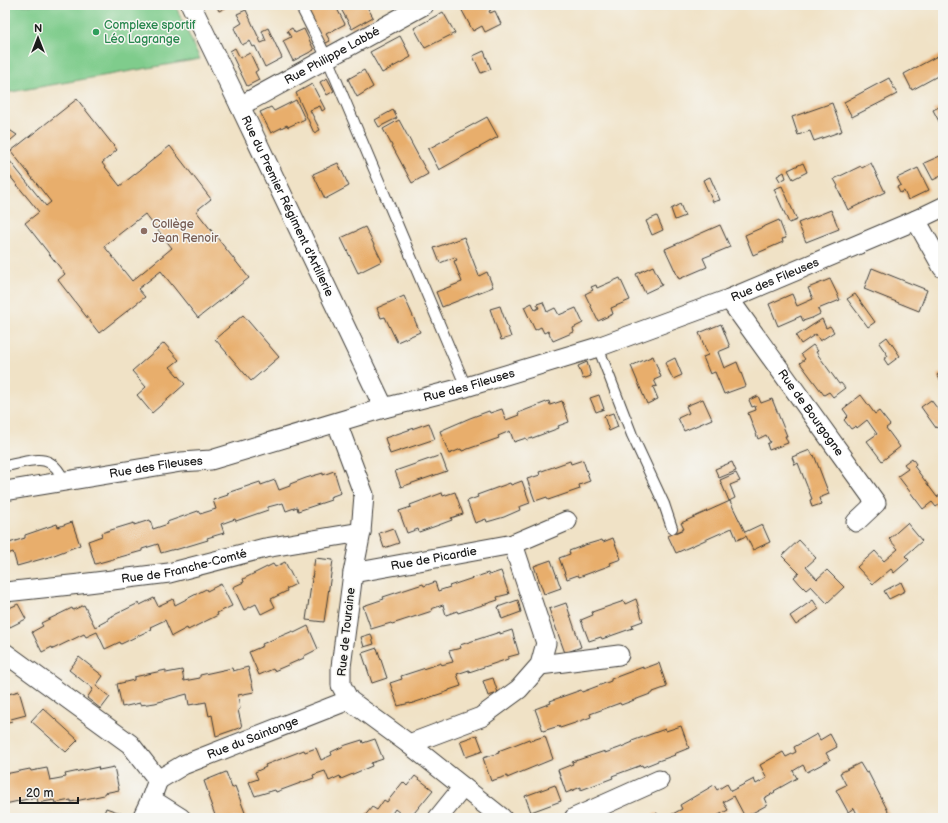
<svg xmlns="http://www.w3.org/2000/svg" width="948" height="823" font-family="'Balsamiq Sans',sans-serif">
<rect width="100%" height="100%" fill="#f6f6f2"/>
<filter id="ink" filterUnits="userSpaceOnUse"><feTurbulence type="fractalNoise" baseFrequency=".025" numOctaves="2"/><feDisplacementMap in="SourceGraphic" scale="8" xChannelSelector="R" yChannelSelector="G"/><feConvolveMatrix kernelMatrix="1 2 1 2 8 2 1 2 1" color-interpolation-filters="sRGB"/></filter>
<filter id="wash" filterUnits="userSpaceOnUse"><feTurbulence type="fractalNoise" baseFrequency=".012" numOctaves="4" result="noise"/><feDisplacementMap in="SourceGraphic" scale="16" xChannelSelector="R" yChannelSelector="G"/><feGaussianBlur stdDeviation="0.9" result="paint"/><feColorMatrix in="noise" values="0 0 0 0 0 0 0 0 0 0 0 0 0 0 0 0 0 1.4 0 .05"/><feComposite in="paint" operator="in"/></filter>
<g filter="url(#wash)">
<rect width="100%" height="100%" fill="#f0e2c6"/>
<path fill="#7fcc8c" stroke="#4e7454" d="M5,5H175L200,59L5,93Z"/>
<g id="blocks">
<path fill="#e8ae6c" fill-rule="evenodd" d="M216,5H231L219,11Z
M308,5H335L345,24L326,34L330,41L324,44L304,7Z
M348,5H366L373,17L352,29L341,9Z
M459,5H485L486,6L489,5L491,10L489,11L490,13L495,11L501,24L485,32L482,26L473,31Z
M246,10L261,43L266,41L262,31L268,28L282,58L265,67L255,46L253,47L250,41L242,45L234,28L242,23L237,14Z
M443,12L455,33L425,48L414,28Z
M292,28L295,33L304,29L314,50L293,61L283,41L291,37L287,31Z
M400,36L411,57L382,73L370,52Z
M235,48L240,58L250,53L258,70L255,72L259,80L247,86L230,51Z
M484,51L491,69L481,73L473,56Z
M943,53V73L912,90L904,74Z
M364,70L373,87L357,97L348,79Z
M327,78L334,91L327,95L320,82Z
M889,78L897,94L852,117L844,102Z
M312,84L325,109L322,111L320,106L310,110L320,130L314,133L296,93Z
M77,99L117,150L102,163L120,186L170,146L211,199L196,211L249,278L198,318L161,271L138,289L145,297L99,333L58,280L65,274L25,223L39,212L5,170V155L46,206L51,202L11,151ZM145,214L172,248L132,281L104,246Z
M296,100L305,119L288,127L287,125L271,133L260,112L271,107L274,111Z
M832,103L842,131L814,141L810,131L798,135L792,117Z
M943,105V129L933,110Z
M393,110L397,118L379,127L375,120Z
M487,117L498,137L439,170L428,149Z
M399,120L428,174L412,183L383,129Z
M5,127L17,135L5,145Z
M940,156L943,163V175L933,180L924,163Z
M338,163L349,186L325,199L313,174Z
M803,163L807,172L793,179L788,170Z
M871,163L885,192L848,210L837,187L838,186L834,179L861,166L862,168Z
M918,168L929,190L908,200L904,191L900,193L897,187L901,185L897,178Z
M784,172L786,178L780,181L777,176Z
M710,177L720,200L713,202L703,180Z
M782,186L797,220L789,223L774,189Z
M680,204L685,216L675,220L671,209Z
M831,210L839,229L806,242L798,223Z
M657,216L663,230L652,235L646,221Z
M779,220L786,238L782,239L783,242L753,255L745,235Z
M720,225L730,247L703,258L707,267L679,279L665,249Z
M365,227L382,261L358,273L341,238Z
M464,237L479,276L487,272L493,287L442,307L436,292L462,282L454,261L457,260L455,257L440,263L434,248Z
M653,266L662,285L645,293L636,274Z
M872,268L927,290L919,311L864,289Z
M620,278L630,300L611,308L613,314L598,321L585,294L593,290L591,287L596,285L597,288Z
M830,279L840,300L818,309L820,314L812,318L803,321L801,316L778,326L769,304L792,294L797,306L813,299L808,288Z
M855,294L875,322L868,327L847,299Z
M404,296L420,332L397,342L385,317L381,318L377,308Z
M543,302L547,312L555,308L559,315L576,308L583,323L573,328L574,332L553,341L548,331L544,333L541,327L535,330L524,307L532,303L535,310L539,308L537,304Z
M500,306L511,337L501,340L490,309Z
M243,315L279,357L251,381L215,339Z
M822,319L826,328L830,326L834,332L820,341L816,334L801,344L796,336Z
M721,324L730,347L718,352L724,368L737,362L746,386L724,394L715,372L710,374L703,357L708,355L699,333Z
M887,337L900,356L888,365L884,359L888,356L879,343Z
M164,343L179,360L170,367L185,384L152,413L137,395L146,387L132,371Z
M813,345L818,351L816,352L839,384L841,383L845,388L833,397L829,392L824,395L800,363L805,359L801,354Z
M653,356L661,377L654,380L657,386L653,387L658,399L647,404L631,366Z
M675,358L682,375L673,379L665,363Z
M587,362L591,376L583,379L578,366Z
M943,371V384L937,375Z
M599,395L604,409L596,412L590,398Z
M861,395L875,414L879,411L890,425L886,428L900,447L882,461L867,441L877,434L867,420L857,428L856,426L851,429L844,420L848,416L843,409Z
M758,396L761,403L772,399L787,436H785L788,443L769,450L767,444L770,442L766,435L758,439L748,413L756,410L755,406L752,407L749,400Z
M703,399L712,419L684,431L678,418L689,413L686,406Z
M931,400L943,416V423L936,428L921,407Z
M549,401L550,405L562,401L569,422L558,426L559,428L527,440L526,438L514,442L510,431L498,436L499,438L462,451L461,449L449,454L440,431L470,418L489,411L490,413L502,409L506,420L519,415L518,413Z
M613,413L618,427L609,431L604,416Z
M429,423L435,439L390,454L385,438Z
M810,450L813,456L814,455L829,494L819,498L821,504L812,507L810,500L812,499L798,463L795,465L792,457Z
M441,455L447,471L401,487L395,471Z
M912,458L916,464L914,466L937,497L940,495L943,500V502L936,507L932,502L923,509L898,476L908,469L904,464Z
M583,460L590,481L579,485L580,489L548,500L547,497L535,501L527,479L540,475L539,472L570,461L571,464Z
M732,462L736,471L719,478L715,469Z
M334,471L341,493L330,497L331,500L298,511L297,507L286,511L283,503L268,507V510L236,521L235,519L221,524L224,533L207,538L208,540L175,550V549L161,553L158,544L142,549V551L95,564L88,541L102,536L101,533L134,523V525L150,520L153,529L168,524L167,522L198,511L200,514L216,509L213,500L228,495L227,493L260,482L261,485L275,480L279,490L290,486V484L306,478L323,473V475Z
M736,473L740,481L730,485L735,498L729,501L720,480Z
M522,481L530,503L519,507L520,510L504,517L487,522L486,519L475,523L467,501L478,497L477,495L510,483L511,485Z
M455,492L463,514L451,518L452,520L436,526L419,532L418,529L407,533L399,511L411,507L410,505L442,493L443,496Z
M730,501L745,532L762,524L770,542L753,550L746,536L737,540L732,528L676,553L668,536L684,529L681,523Z
M72,522L80,545L49,557L17,566L13,552L5,555V531L9,543L25,538V535L57,524L58,527Z
M907,523L922,541L905,556L909,560L894,573L891,569L873,584L857,567L875,551L884,561L898,549L889,539Z
M393,528L399,543L384,548L379,533Z
M613,538L621,559L610,563L611,565L579,577L578,575L567,579L559,558L570,554L569,551L585,545L602,540L603,542Z
M799,540L816,558L806,567L817,579L827,570L844,587L827,603L811,586L806,590L800,584L794,577L799,573L782,556Z
M315,558L333,560L324,622L306,620Z
M551,560L561,588L544,594L534,566Z
M285,562L296,584L286,589L287,591L271,599L275,607L261,614L256,604L244,610L233,587L244,582L243,579L273,564L275,567Z
M501,571L509,594L497,597L498,600L458,613L457,611L446,615L443,605L431,609L432,611L392,624L391,623L371,629L363,606L384,599L383,597L423,584L424,586L435,582L438,591L450,587L449,586L488,573L489,575Z
M901,582L905,591L889,599L884,591Z
M221,584L232,606L217,613L218,615L188,630L187,628L172,636L165,620L150,627L152,629L121,644L120,642L105,649L97,632L86,637L84,634L53,649L52,647L42,652L32,632L43,626L41,623L72,608L73,610L84,605L95,627L108,620V618L139,603L140,605L154,598L158,606L173,599L175,605L206,589L207,591Z
M636,599L643,621L632,625L633,628L602,639L601,637L589,641L581,620L593,615L592,612L624,601L625,604Z
M518,600L521,612L502,619L498,607Z
M813,600L819,609L796,625L790,616Z
M566,603L581,647L565,653L549,609Z
M18,604L26,619L10,627L5,617V610Z
M308,626L318,649L304,656V658L274,671L273,669L259,675L249,652L263,646L262,644L293,631L294,633Z
M512,630L519,654L508,657V659L469,672V670L457,674L461,686L449,690V691L410,704V703L398,706L390,683L402,679L401,676L441,663V665L453,662L449,651L461,648L460,645L500,632V634Z
M371,634L374,644L364,647L361,637Z
M377,648L387,678L372,683L362,653Z
M79,657L103,676L96,686L110,697L101,709L87,698L93,689L69,670Z
M659,663L667,687L653,692V693L621,705L620,703L590,714L591,717L575,723L560,728L559,726L543,731L535,709L551,703L550,701L581,690L582,692L611,681V679L643,667V669Z
M248,667L254,692L238,695L240,709L238,710L242,727L216,736L212,715L209,716L206,702L189,705L187,694L155,703L140,705V703L122,707L117,684L134,680V677L166,670V673L182,670L184,681L200,678V675L232,668L233,671Z
M493,678L498,693L488,696L483,681Z
M19,691L26,715L11,719L12,721L5,723V695Z
M43,708L78,740L66,752L31,721Z
M681,726L689,748L674,754L675,755L658,761L643,767L642,765L612,776L613,778L581,790V787L566,793L558,770L573,764L572,762L605,751V753L619,748L633,742L632,741L665,729L666,731Z
M817,734L820,740L830,734L837,747L826,753L830,760L807,772L803,765L793,771L797,778L774,791L775,792L764,798L767,805L745,817L734,796L723,802L728,810L713,818H665L682,809L680,805L714,785L717,790L727,784L731,791L754,779L756,784L767,778L760,765L783,752L786,757L796,752L794,747Z
M477,735L483,751L466,757L460,741Z
M545,736L553,759L507,778V776L491,781L483,758L499,753L498,751L514,745L529,739L530,741Z
M375,739L383,759L371,763L372,766L341,779L340,776L329,781L325,771L313,775L314,778L276,792L275,790L255,796L249,782L258,779L255,772L266,767L265,765L304,750L305,752L316,748L321,760L332,755L331,752L346,745L362,740L363,743Z
M860,763L866,773L868,772L891,817L895,815L897,818H859L854,808L848,812L836,790L846,785L840,773Z
M98,767L99,770L114,767L119,790L104,793V795L71,802V800L55,803L54,800L38,803L37,797L5,804V774L30,769L31,771L47,768L50,780L66,777L65,774Z
M226,772L232,788L235,786L247,818H216L208,796L209,795L204,781Z
M415,776L433,790L410,818H406L395,809L389,818H363L372,807L377,810L384,800L387,802L403,782L407,786Z
M555,785L561,801L531,812L525,796Z
M106,808L123,814L121,818H102Z
M657,813L660,818H647Z"/>
</g>
</g>
<g filter="url(#ink)">
<use href="#blocks" fill-opacity="0" stroke="#3c3a36" stroke-width="1"/>
<g fill="none" stroke-linecap="round" stroke-linejoin="round">
<defs>
<path id="service" d="M300,5L327,58L466,387
M598,347L632,435L664,504L672,528
M5,466C32,461 51,450 64,481"/>
<g id="minor">
<path id="s1" d="M191,5L240,106L384,408"/>
<path id="s2" d="M240,106L424,5"/>
<path d="M916,220L943,268"/>
<path id="s3" d="M729,299L876,503L856,522"/>
<path d="M337,423L364,495L361,532L353,573L341,667V685L349,700L409,744L502,818"/>
<path id="s4" d="M5,491L181,462L211,460L384,408L466,387L598,347L729,299L916,220L943,207"/>
<path d="M513,544L567,521"/>
<path id="s5" d="M353,573L513,544L546,643L540,665L519,689L481,717L409,744"/>
<path id="s6" d="M5,592L80,584L169,573L265,548L361,532"/>
<path d="M5,653L130,744L158,780L151,799L142,818"/>
<path d="M540,665L619,655"/>
<path id="s7" d="M158,780L183,765L349,700"/>
<path d="M151,799L181,818"/>
<path d="M438,818L463,787"/>
<path d="M574,818L659,780"/>
</g>
</defs>
<use href="#service" stroke="#3c3a36" stroke-width="12"/>
<use href="#minor" stroke="#3c3a36" stroke-width="21"/>
<use href="#service" stroke="#fff" stroke-width="10"/>
<use href="#minor" stroke="#fff" stroke-width="19"/>
</g>
</g>
<circle fill="#2e9e5b" stroke="#f6f6f2" stroke-width="1.5" cx="96" cy="32" r="4"/>
<circle fill="#8d6e63" stroke="#f6f6f2" stroke-width="1.5" cx="144" cy="231" r="4"/>
<g text-anchor="middle" stroke-width="3" stroke-linejoin="round" paint-order="stroke">
<g font-size="12" fill="#27864d" stroke="#f6f6f2" text-anchor="start">
<text x="104" y="29">Complexe sportif<tspan x="104" dy="14">Léo Lagrange</tspan></text>
</g>
<g font-size="12" fill="#1c1c1c" stroke="#f6f6f2">
<text dy="4" stroke="none"><textPath href="#s2" startOffset="105">Rue Philippe Labbé</textPath></text>
<text dy="4" stroke="none"><textPath href="#s1" startOffset="223">Rue du Premier Régiment d'Artillerie</textPath></text>
<text dy="4" stroke="none"><textPath href="#s4" startOffset="801">Rue des Fileuses</textPath></text>
<text dy="4" stroke="none"><textPath href="#s4" startOffset="477">Rue des Fileuses</textPath></text>
<text dy="4" stroke="none"><textPath href="#s3" startOffset="140">Rue de Bourgogne</textPath></text>
<text dy="4" stroke="none"><textPath href="#s4" startOffset="153">Rue des Fileuses</textPath></text>
<text dy="4" stroke="none"><textPath href="#s5" startOffset="82">Rue de Picardie</textPath></text>
<text dy="4" stroke="none"><textPath href="#s6" startOffset="181">Rue de Franche-Comté</textPath></text>
<text transform="translate(346 632) rotate(-84)" y="4">Rue de Touraine</text>
<text dy="4" stroke="none"><textPath href="#s7" startOffset="104">Rue du Saintonge</textPath></text>
</g>
<g font-size="12" fill="#785e54" stroke="#f6f6f2" text-anchor="start">
<text x="152" y="228">Collège<tspan x="152" dy="14">Jean Renoir</tspan></text>
</g>
</g>
<rect width="948" height="823" fill="none" stroke="#f6f6f2" stroke-width="20"/>
<g transform="translate(38 38)" stroke="#f6f6f2" stroke-width="3" paint-order="stroke">
<path d="M0-3L7 15L0 10L-7 15Z" fill="#1c1c1c"/>
<text y="-6" font-size="11" font-weight="bold" text-anchor="middle" fill="#1c1c1c">N</text>
</g>
<path d="M20 797v6h58v-6" fill="none" stroke="#1c1c1c" stroke-width="2"/>
<text x="26" y="797" font-size="12" fill="#1c1c1c" stroke="#f6f6f2" stroke-width="3" paint-order="stroke">20 m</text>
</svg>
